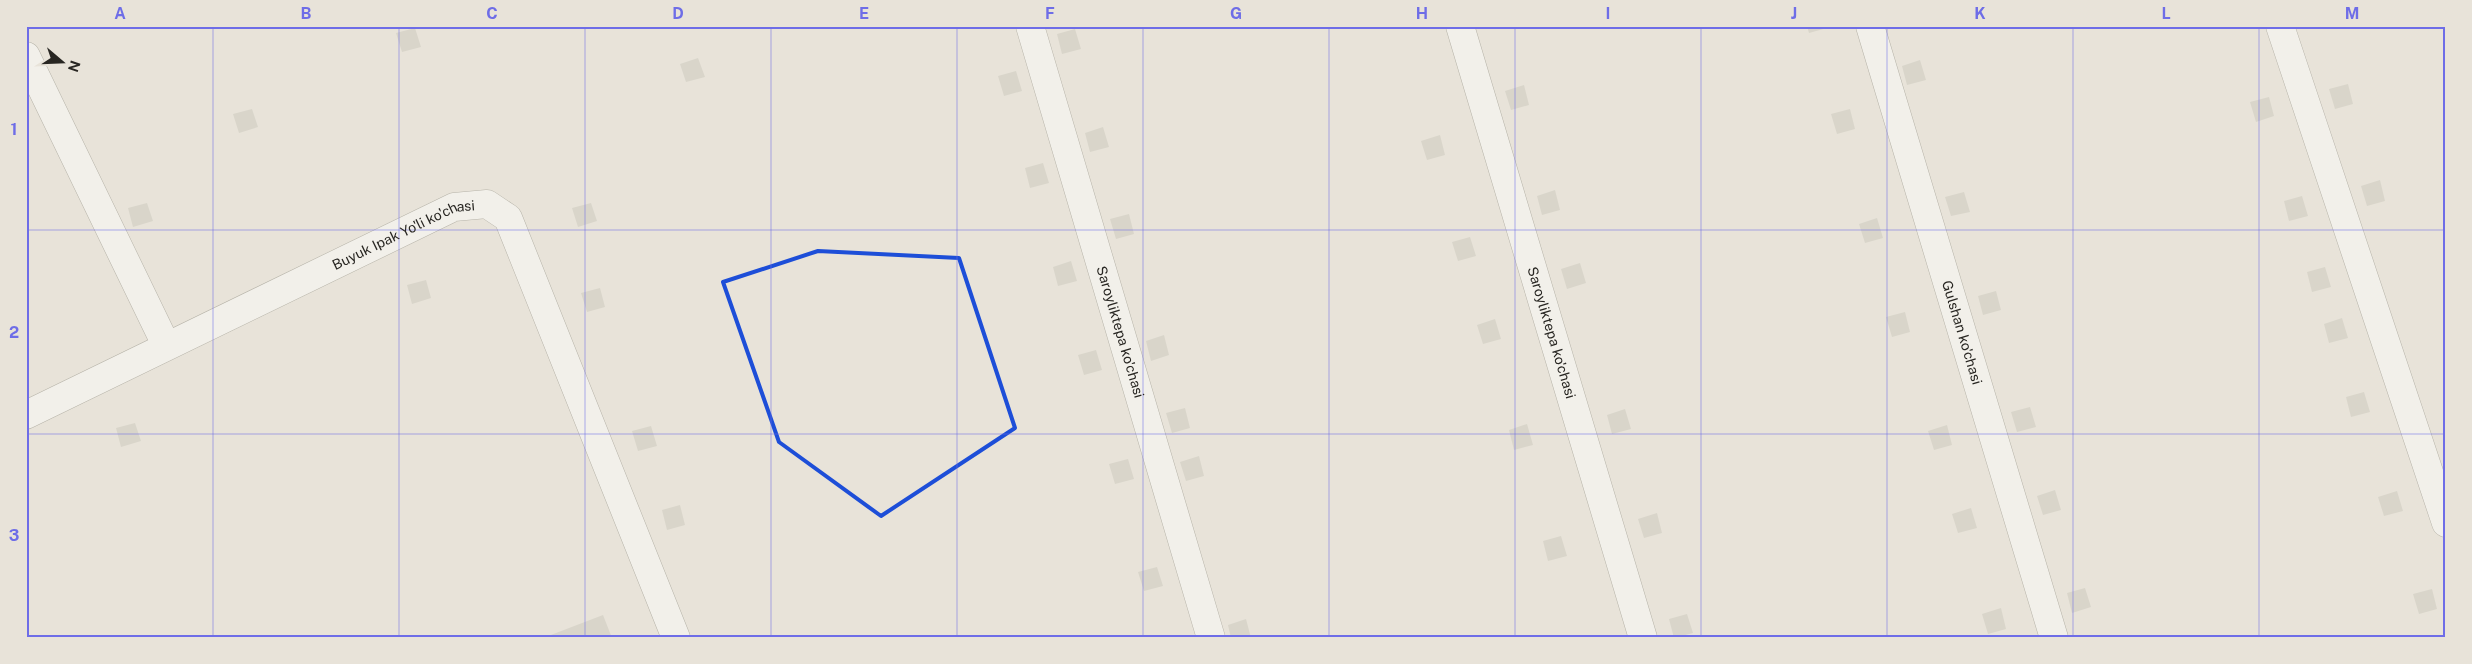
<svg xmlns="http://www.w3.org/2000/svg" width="2472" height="664" font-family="'Public Sans',sans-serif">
<rect width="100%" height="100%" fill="#e8e3d9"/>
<path fill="#c8c3b9" d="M1807,26H1827V28L1809,33Z
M415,28L421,47L402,52L396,33Z
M1075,29L1081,49L1062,54L1057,34Z
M698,58L705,77L686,82L680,64Z
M1920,60L1926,80L1907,85L1902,66Z
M1016,71L1022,91L1004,96L998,76Z
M2348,84L2353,104L2335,109L2329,89Z
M1524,85L1529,105L1511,110L1505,91Z
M2269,97L2274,116L2256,122L2250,102Z
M252,109L258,127L239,133L233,114Z
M1850,109L1855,129L1837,134L1831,114Z
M1103,127L1109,147L1090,152L1085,133Z
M1440,135L1445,155L1427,160L1421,141Z
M1043,163L1049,183L1030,188L1025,168Z
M2380,180L2385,201L2367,206L2361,186Z
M1555,190L1560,210L1542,215L1537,196Z
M1964,192L1970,212L1951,216L1945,197Z
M2302,196L2308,216L2289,221L2284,201Z
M147,203L153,221L133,227L128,208Z
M591,203L597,221L578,227L572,208Z
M1129,214L1134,234L1116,239L1110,219Z
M1877,218L1883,238L1865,243L1859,224Z
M1470,237L1476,256L1458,261L1452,242Z
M1071,261L1077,281L1058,286L1053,267Z
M1580,263L1586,283L1567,289L1561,269Z
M2325,267L2331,287L2312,292L2307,272Z
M426,280L431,298L412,304L407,285Z
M600,288L605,307L587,312L581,293Z
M1996,291L2001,310L1983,315L1978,296Z
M1905,312L1910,332L1892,337L1886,317Z
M2342,318L2348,338L2329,343L2324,324Z
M1495,319L1501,339L1483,344L1477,325Z
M1164,335L1169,355L1151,361L1146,341Z
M1096,350L1102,370L1084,375L1078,355Z
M2364,392L2370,412L2351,417L2346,397Z
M2030,407L2036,427L2017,432L2011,412Z
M1185,408L1190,428L1172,433L1166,413Z
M1625,409L1631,429L1612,434L1607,415Z
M135,423L141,441L121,447L116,428Z
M1527,424L1533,445L1514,450L1509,430Z
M1947,425L1952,445L1934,450L1928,431Z
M651,426L657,446L638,451L632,431Z
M1199,456L1204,476L1186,481L1180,462Z
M1128,459L1134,479L1115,484L1109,464Z
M2055,490L2061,510L2043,515L2037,496Z
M2397,491L2403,511L2384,516L2378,497Z
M680,505L685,525L667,530L662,510Z
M1971,508L1977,528L1958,533L1952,514Z
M1657,513L1662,533L1644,538L1638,519Z
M1561,536L1567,556L1548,561L1543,541Z
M1157,567L1163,586L1144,591L1138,572Z
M2085,588L2091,607L2072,613L2067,593Z
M2432,589L2437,609L2419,614L2413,594Z
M2001,608L2006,629L1988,634L1982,614Z
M1687,614L1693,633L1674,638L1669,619Z
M603,615L612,638H543Z
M1246,619L1251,638H1231L1228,625Z"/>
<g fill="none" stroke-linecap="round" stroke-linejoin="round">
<defs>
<g id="street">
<path id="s1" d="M1030,26L1211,638"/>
<path id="s2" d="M1460,26L1643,638"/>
<path id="s3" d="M1870,26L2054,638"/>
<path d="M2280,26L2446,523"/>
<path d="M26,56L166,345"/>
<path id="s4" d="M26,415L454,207L487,204L508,218L676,638"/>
</g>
</defs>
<use href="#street" stroke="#7c786f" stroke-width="29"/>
<use href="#street" stroke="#fff" stroke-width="28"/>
</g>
<path d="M0 0H2472V664H0ZM818,251L959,258L1015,428L881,516L779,442L723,282Z" fill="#e8e3d9" fill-opacity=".55" fill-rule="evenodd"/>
<path fill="none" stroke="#1d4ed8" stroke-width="4" stroke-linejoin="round" d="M818,251L959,258L1015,428L881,516L779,442L723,282Z"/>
<path fill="none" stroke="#6e6de7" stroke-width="1" stroke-opacity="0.55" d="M213,26V638M399,26V638M585,26V638M771,26V638M957,26V638M1143,26V638M1329,26V638M1515,26V638M1701,26V638M1887,26V638M2073,26V638M2259,26V638M26,230H2446M26,434H2446"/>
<g text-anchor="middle" stroke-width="4" stroke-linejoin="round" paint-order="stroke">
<g font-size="14" fill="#282622" stroke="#e8e3d9">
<text dy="5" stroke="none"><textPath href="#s4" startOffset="419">Buyuk Ipak Yo'li ko'chasi</textPath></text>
<text dy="5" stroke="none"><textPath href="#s1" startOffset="319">Saroyliktepa ko'chasi</textPath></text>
<text dy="5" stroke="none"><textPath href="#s2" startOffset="320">Saroyliktepa ko'chasi</textPath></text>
<text dy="5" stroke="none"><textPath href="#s3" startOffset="320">Gulshan ko'chasi</textPath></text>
</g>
</g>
<rect width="2472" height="664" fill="none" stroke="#e8e3d9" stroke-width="55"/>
<g transform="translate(62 62) rotate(109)" stroke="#e8e3d9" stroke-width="4" paint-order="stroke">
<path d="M0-4L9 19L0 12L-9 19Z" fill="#282622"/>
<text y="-8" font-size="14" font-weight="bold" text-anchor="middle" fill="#282622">N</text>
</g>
<rect x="28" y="28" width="2416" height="608" fill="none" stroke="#6e6de7" stroke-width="2"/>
<g font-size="16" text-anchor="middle" font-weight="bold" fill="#6e6de7">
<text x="120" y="19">A</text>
<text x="306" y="19">B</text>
<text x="492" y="19">C</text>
<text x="678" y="19">D</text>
<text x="864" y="19">E</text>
<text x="1050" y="19">F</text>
<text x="1236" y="19">G</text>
<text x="1422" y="19">H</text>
<text x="1608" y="19">I</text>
<text x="1794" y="19">J</text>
<text x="1980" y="19">K</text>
<text x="2166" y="19">L</text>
<text x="2352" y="19">M</text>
<text x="14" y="135">1</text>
<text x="14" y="338">2</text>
<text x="14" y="541">3</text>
</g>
</svg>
